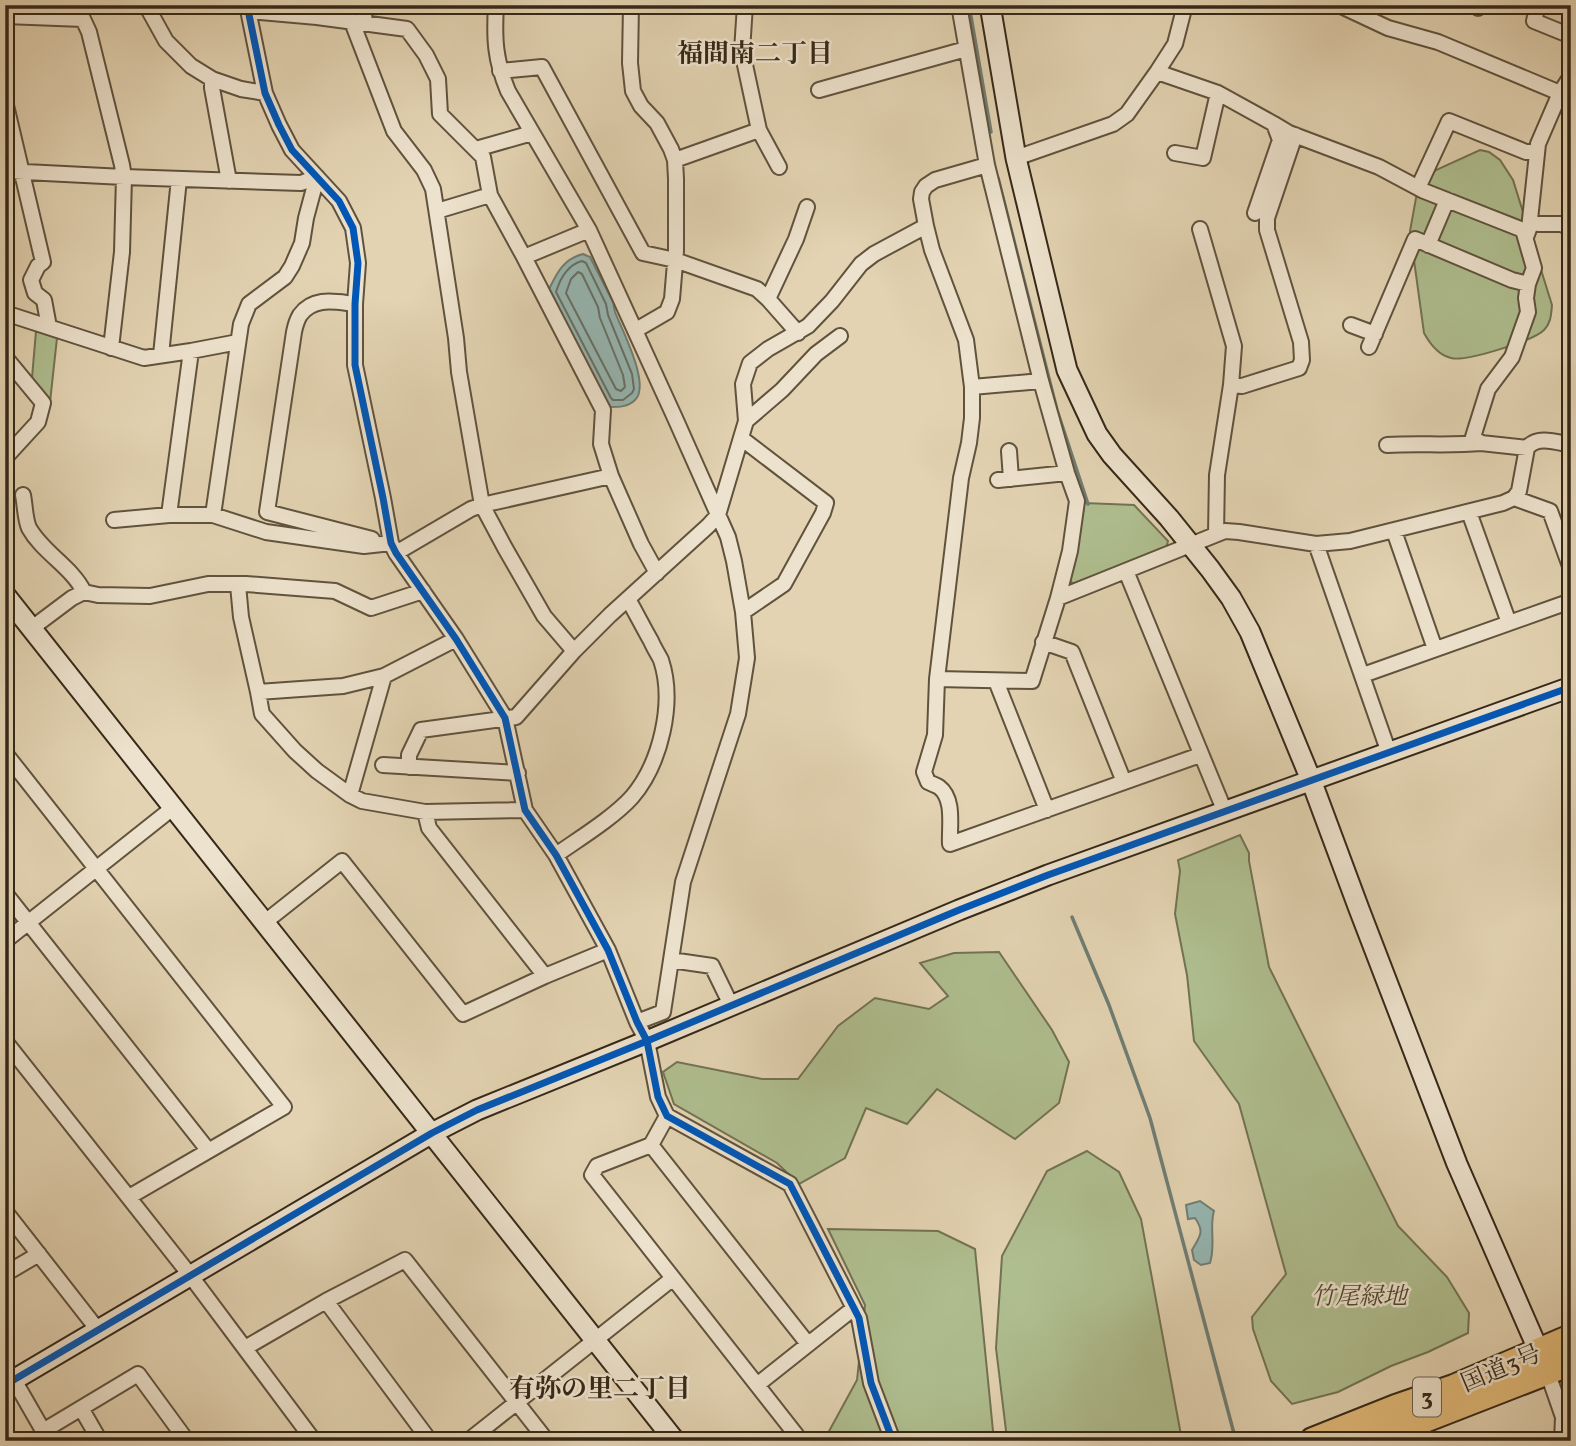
<svg xmlns="http://www.w3.org/2000/svg" width="1576" height="1446" font-family="Vollkorn,'Noto Serif JP',serif">
<rect width="100%" height="100%" fill="#e3d3b2"/>
<filter id="stains"><feTurbulence type="fractalNoise" baseFrequency=".00286" numOctaves="4"/><feColorMatrix values="0 0 0 0 .2 0 0 0 0 .09 0 0 0 0 .02 0 0 0 .5 -.17"/></filter>
<radialGradient id="worn" r=".72"><stop offset=".6" stop-color="#630" stop-opacity="0"/><stop offset="1" stop-color="#630" stop-opacity=".3"/></radialGradient>
<path fill="#afbe8f" stroke="#727354" stroke-width="2" d="M1480,150L1489,152L1500,160L1513,180L1552,305C1551,315 1551,323 1544,330C1533,341 1465,362 1451,358C1438,355 1430,344 1424,333L1410,231L1416,198L1425,179L1436,170Z
M36,331L57,338L50,402L32,378Z
M1084,503L1134,505L1168,541L1166,549L1075,584L1068,581Z
M1240,835L1249,853V861L1269,967L1398,1226L1447,1277L1469,1313L1468,1333L1428,1352L1391,1366L1338,1392L1292,1404L1271,1381L1253,1329L1252,1317L1286,1274L1239,1104L1194,1041L1187,975L1175,914L1180,871L1178,860Z
M999,952L1052,1030L1069,1062L1059,1103L1015,1139L937,1089L907,1124L866,1108L845,1158L799,1184L777,1163L674,1104L663,1072L677,1062L762,1079H798L838,1026L875,998L929,1009L948,996L920,963L954,953Z
M1087,1151L1119,1172L1141,1219L1181,1435L1175,1441H1008L1007,1439L996,1348L1002,1256L1047,1171Z
M828,1229L938,1231L975,1249L994,1441H832L827,1435L857,1380L865,1305Z"/>
<path fill="#96b7b3" stroke="#6f7e75" stroke-width="2" d="M583,254L590,257L613,302L615,312C622,330 651,385 635,400C628,407 619,407 609,407L548,291C557,273 563,259 583,254Z
M1200,1201L1214,1211C1209,1227 1216,1244 1210,1263L1201,1265L1194,1260L1192,1250C1200,1236 1205,1232 1195,1218L1188,1219L1186,1205Z"/>
<g fill="none" stroke-linecap="round" stroke-linejoin="round">
<path stroke="#667066" stroke-width="2" d="M582,261L586,263L606,304L608,315L632,374L634,389L632,393L623,400H613L611,398L556,292C560,279 567,265 582,261Z
M578,272L582,274L598,307L600,318L623,375L625,387L621,391L616,389L566,293L571,279Z"/>
<path stroke="#6f7e75" stroke-width="3.5" d="M969,5L991,132
M998,178L1057,410L1088,504
M1072,917L1109,1005L1150,1118L1236,1441"/>
<defs>
<path id="street" d="M146,5L166,41L191,66L212,79L241,89L265,93
M247,5L265,93L279,125L292,150L339,201L353,228L358,263L355,304V365L383,498L391,543L396,553L456,639L505,718L525,810L556,855L608,950L637,1022L647,1041L658,1097L667,1116L790,1184L859,1318L871,1383L893,1441
M363,5L365,23
M496,5C494,39 495,60 508,91L589,230L675,418L728,537L734,561L743,612L747,658L738,714L683,882L663,1012L637,1022
M631,5L630,63L633,91L641,106L657,123L671,149L675,160L676,179V251L672,299L667,312L636,330
M745,5L742,51L759,130
M1339,5L1388,28L1438,42L1560,93
M1478,5V8
M1538,5L1534,21L1571,36
M248,11L317,17L407,29L426,55L438,79L440,114L483,157L490,195L524,257L603,410L601,444L611,476L641,544L657,573
M5,16L83,19L89,32L122,165L124,177L122,252L111,348
M352,22L394,131L424,170L433,189L456,338L459,372L482,505L505,548L544,616L574,651
M500,71L542,67L643,253L675,260L757,289L768,299L798,333
M1157,72L1218,93L1274,124L1280,140L1255,213
M212,79V88L229,181
M819,90L966,49
M5,101L43,262L38,266L31,280L35,293L44,300L49,327
M1274,124L1289,133L1379,167L1424,191L1523,230L1534,268L1528,284L1526,298L1528,312L1512,357L1488,389L1473,437L1481,443L1527,448
M476,149L532,133
M1175,153L1203,158L1218,93
M1016,158L1113,124L1127,114L1157,72L1175,44L1185,5
M675,160L759,130L779,167
M987,165L935,180L926,186L922,192L921,199L926,226L932,250L966,340L972,387V418L969,443L961,478L937,679L935,735L924,772L928,782C932,784 936,785 939,787C955,799 949,827 950,844L1200,755
M5,171L124,177L301,183L317,177
M1418,188L1449,121L1526,152H1537
M437,211L490,195
M1538,224H1561L1571,228
M1200,229L1234,346L1231,385L1217,475L1216,534
M1526,237L1529,229L1538,144L1560,93L1571,76
M1428,245L1447,200
M524,257L589,230
M768,299L796,239L807,207
M355,304C336,302 314,296 300,315C297,320 295,327 294,332L267,512L372,539
M5,313L144,358L191,351L238,342
M1351,325L1375,334
M1369,347L1415,239L1512,280L1528,284
M191,351L169,515H213L266,532L364,546L391,543
M161,355L179,179
M5,357L43,403L38,422L5,458
M1231,385L1242,386L1299,368L1302,360L1301,342L1267,230V218L1295,135
M972,387L1041,381
M746,421L782,390L816,354L840,336
M741,438L826,503L823,513L784,584L743,612
M1387,445C1418,443 1450,446 1481,443
M1009,451L1011,479
M998,480L1067,473
M23,495C25,505 25,519 29,528C43,553 72,567 84,592
M1514,498L1550,511L1571,569
M1469,512L1509,623
M213,515L241,324L249,304L285,277L292,266L302,243L306,218L317,177
M114,520L169,515
M1394,531L1435,649
M1316,544L1389,753
M396,553L471,509L482,505L611,476
M1126,571L1225,812
M238,585L241,617L258,692
M1058,598L1225,531L1239,532L1316,544L1350,541L1503,503L1514,498L1519,491L1527,448C1537,435 1556,442 1571,445
M32,628L72,598L84,592L98,595L150,596L208,584H246L335,591L371,608L423,591
M456,639L384,676L343,686L258,692L262,714L295,751L317,771L350,795L362,801L425,812L525,810
M1043,642L1072,652L1124,782
M1363,675L1571,601
M937,679L1032,681L1058,598L1070,551L1077,501L1067,473L1041,381L987,165L959,5
M996,681L1047,810
M5,753L284,1107L129,1197
M383,765L518,773
M409,767V755L421,730L516,717L574,651L610,615L708,526L718,515L746,421L743,384L750,363L768,349L808,326L832,301L861,264L874,254L926,226
M350,795L384,676
M425,812L429,828L545,976
M556,855C580,838 613,818 632,797C661,763 675,702 661,660C658,654 654,648 651,641C643,627 636,613 628,599
M5,893L208,1150
M265,922L342,861L463,1014L545,976L608,950
M5,941L174,807
M671,960L712,966L731,1005
M5,1041L190,1275L314,1441
M667,1116L651,1145L597,1166L592,1175L801,1441
M651,1145L808,1344
M5,1211L98,1330
M5,1274L39,1254
M326,1301L430,1441
M245,1348L326,1301L405,1260L547,1441
M1547,1371L1563,1417L1562,1441
M14,1380L49,1441
M757,1385L854,1308
M81,1408L100,1441
M43,1431L138,1374L187,1441
M468,1441L672,1279"/>
<path id="secondary" d="M990,5L1016,158L1067,370L1097,434L1112,455L1169,518L1210,569L1231,598L1250,632L1311,780L1359,909L1457,1164L1544,1363
M5,595L675,1441
M5,1385L432,1133L477,1110L647,1041L959,910L1048,875L1571,687"/>
<path id="highway" d="M1313,1441L1396,1408L1454,1388L1571,1338
M1368,1441L1571,1362"/>
</defs>
<use href="#street" stroke="#60533e" stroke-width="18"/>
<use href="#secondary" stroke="#352818" stroke-width="23"/>
<use href="#highway" stroke="#352818" stroke-width="30"/>
<use href="#street" stroke="#ede2cd" stroke-width="14"/>
<use href="#secondary" stroke="#ede2cd" stroke-width="19"/>
<use href="#highway" stroke="#e2ba79" stroke-width="26"/>
<defs>
<path id="cycleway" d="M247,5L265,93L279,125L292,150L339,201L353,228L358,263L355,304V365L383,498L391,543L396,553L456,639L505,718L525,810L556,855L608,950L637,1022L647,1041L658,1097L667,1116L790,1184L859,1318L871,1383L893,1441
M5,1385L432,1133L477,1110L647,1041L959,910L1048,875L1571,687"/>
</defs>
<use href="#cycleway" stroke="#ede2cd" stroke-width="11"/>
<use href="#cycleway" stroke="#0057b8" stroke-width="7"/>
</g>
<g text-anchor="middle" stroke-width="5" stroke-linejoin="round" paint-order="stroke">
<rect fill="#ede2cd" stroke="#6c604e" stroke-width="2" x="1413" y="1377.5" width="28" height="39" rx="5"/>
<g font-size="23" font-weight="bold" fill="#352818">
<text x="1427" y="1405">3</text>
</g>
<g font-size="24" font-style="italic" fill="#4d4630" stroke="#ede2cd">
<text x="1359" y="1304">竹尾緑地</text>
</g>
<g font-size="24" fill="#352818" stroke="#ede2cd">
<text transform="translate(1501 1368) rotate(-23)" y="8">国道3号</text>
</g>
<g font-size="26" font-weight="bold" fill="#352818" stroke="#ede2cd">
<text x="755" y="62">福間南二丁目</text>
<text x="600" y="1397">有弥の里二丁目</text>
</g>
</g>
<rect width="1576" height="1446" fill="none" stroke="#e3d3b2" stroke-width="28"/>
<rect x="7" y="7" width="1562" height="1432" fill="none" stroke="#352818" stroke-width="3.5"/>
<rect x="14" y="14" width="1548" height="1418" fill="none" stroke="#352818" stroke-width="2"/>
<rect width="100%" height="100%" filter="url(#stains)"/>
<rect width="100%" height="100%" fill="url(#worn)"/>
</svg>
